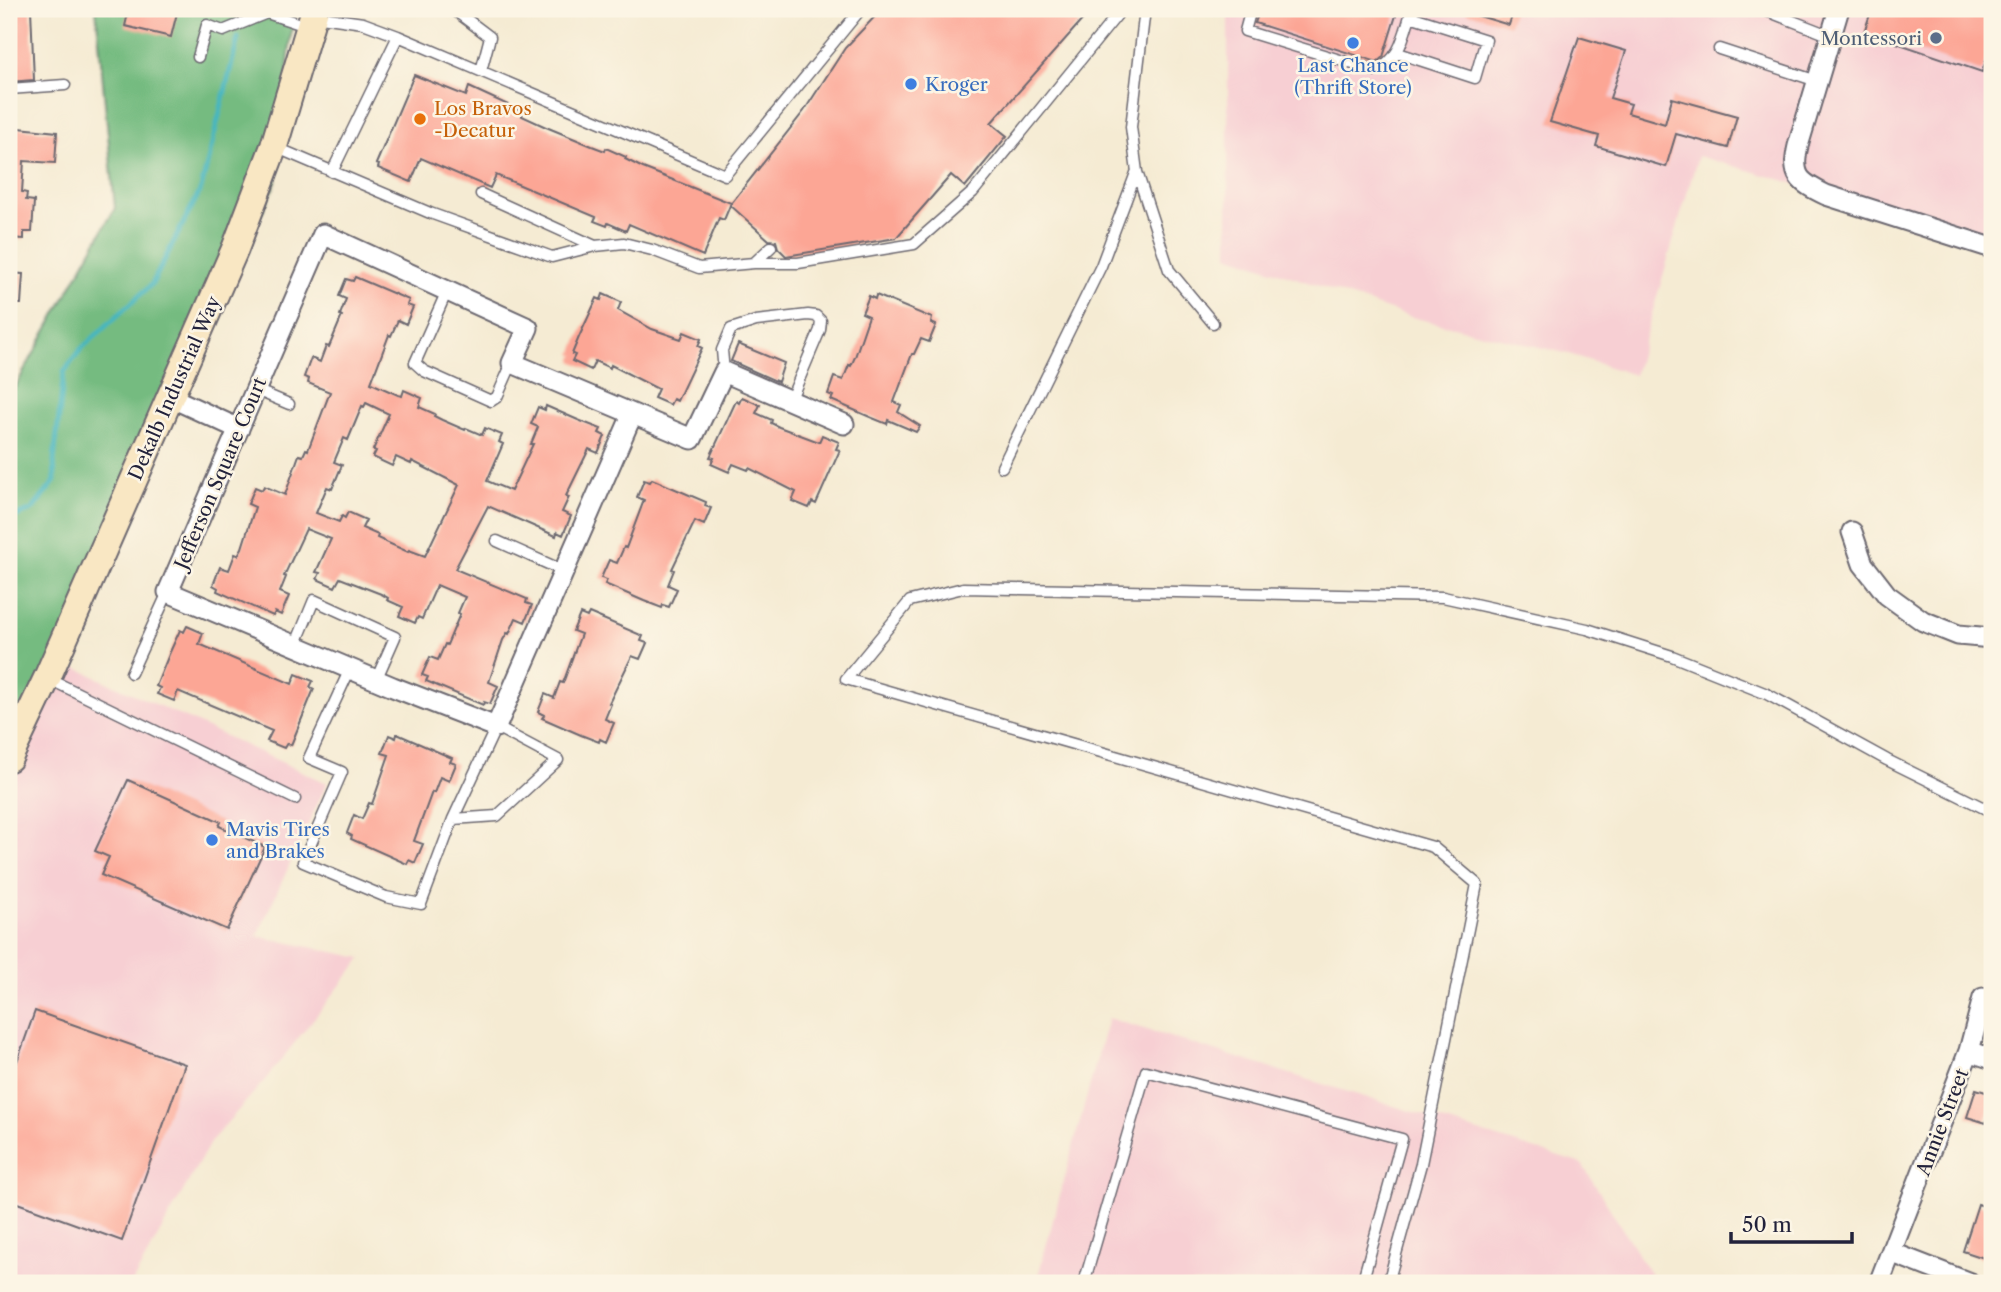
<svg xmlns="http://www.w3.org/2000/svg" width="2001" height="1292" font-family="'Libre Caslon Text',serif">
<rect width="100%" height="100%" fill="#fcf5e5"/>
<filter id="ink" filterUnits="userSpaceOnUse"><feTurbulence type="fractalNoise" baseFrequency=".0143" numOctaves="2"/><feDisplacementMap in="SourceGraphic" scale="14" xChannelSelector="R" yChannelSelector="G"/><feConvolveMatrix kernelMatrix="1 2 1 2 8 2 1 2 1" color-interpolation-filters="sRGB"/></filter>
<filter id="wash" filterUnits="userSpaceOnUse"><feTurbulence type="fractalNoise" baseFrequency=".00686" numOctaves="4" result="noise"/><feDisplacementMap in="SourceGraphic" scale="28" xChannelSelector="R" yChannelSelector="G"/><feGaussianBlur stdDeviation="1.57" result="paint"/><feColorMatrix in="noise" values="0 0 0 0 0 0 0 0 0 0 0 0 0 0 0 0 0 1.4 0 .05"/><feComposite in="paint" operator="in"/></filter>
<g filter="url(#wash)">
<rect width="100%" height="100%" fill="#f5ebd3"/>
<path fill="#f7cfd3" d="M1228,9H1992V247L1866,204L1698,156L1634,375L1569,354L1411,317L1228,255Z
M55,658L327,783L257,936L362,958L265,1080L211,1141L132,1283H9V771Z
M1992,953V1041L1963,1029Z
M1108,1018L1582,1164L1656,1283H1036Z"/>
<path fill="#74bb80" stroke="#4b6e5e" stroke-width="2" d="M96,9H265L295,13L291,36L276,182L55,658L9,771V398L115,208Z"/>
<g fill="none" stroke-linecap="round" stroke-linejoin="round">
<path stroke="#47b6bf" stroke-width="5" d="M9,519L32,510L55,481L54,460L64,372L81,349L152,284L201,189L238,38"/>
</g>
<g id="blocks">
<path fill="#fca695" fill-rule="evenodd" d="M9,9H31L34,80L9,82Z
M129,9H178L171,37L125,26Z
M882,9H1092L991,123L1007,136L965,187L951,175L896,238L786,256L778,248L776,241L769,240L730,205L804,111L845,48Z
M1260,9H1398L1383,57L1377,62L1255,23Z
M1467,9H1514L1509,25L1466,12Z
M1872,9H1992V43L1982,72L1864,32Z
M1579,37L1626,51L1610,98L1631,104L1628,113L1665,124L1672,98L1737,116L1728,148L1676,134L1666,167L1596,146L1599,136L1550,122Z
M414,75L466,96L469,87L523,112L522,116L546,127L592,146L605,151L606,148L626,157L625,159L643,168L731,203L724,220L719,218L703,256L629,224L626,231L608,223L607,226L594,221L596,217L496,175L490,188L421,158L411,182L378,168L379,165L376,164Z
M9,127L57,132L55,163L24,161L22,192L27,193L26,200L34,201L32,232H24V239L9,238Z
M9,273L23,274L21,304H9Z
M355,277L409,300L407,305L413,307L406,324L398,320L391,336L389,335L371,383L398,395L402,396L404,390L422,398L419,407L435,414L434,416L442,420L465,430L466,428L482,435L485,428L502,435L499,442L503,444L487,481L511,491L533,444H531L538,427L531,424L538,407L545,410L546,406L578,420L601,429L599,433L605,436L598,453L589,449L566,496L569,497L562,512L571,516L563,535L557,532L556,536L488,506L455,569L527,599L526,603L532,605L525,622L516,618L509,634L507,633L503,640L489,682L498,686L490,704L484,702L483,705L426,681L428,677L422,675L430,657L438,660L445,644L447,645L460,614L458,613L465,597L437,585L422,619L418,617L415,623L399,616L403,607L387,600L388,598L381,594L340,578L335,587L317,579L320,573L316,572L331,539L306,529L284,576L286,577L280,592L289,596L281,615L275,612L273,616L217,591L218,588L213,585L220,567L229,570L235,554L238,555L242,548L255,507L248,504L255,487L262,490L264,486L285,495L299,455L303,456L306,449L308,450L330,392L308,383L309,379L304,377L311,358L320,362L326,346L329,347L342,316L340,315L346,299L339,296L346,279L353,281ZM366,403L389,414L373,450L376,451L373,457L392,466L396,457L411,464L412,461L459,485L425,556L409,550L408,552L377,538L378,535L362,528L366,520L348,512L345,518L342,516L339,522L316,513L327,487L332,489L342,465L334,462L344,438L348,440L362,406L364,407Z
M603,294L621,302L618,310L652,329L681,339L684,332L701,339L698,346L702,348L677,401L673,399L670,405L654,398L658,389L611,365L610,368L595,361L591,370L572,361L575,355L572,354L579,337L597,298L601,300Z
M876,295L932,318L931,323L936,325L929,342L921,339L914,354H912L894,402L901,405L898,412L920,426L916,432L888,420L887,424L870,417L831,400L833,396L828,394L834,377L843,380L849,365L851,366L855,357L869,316L862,313L869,296L875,299Z
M738,344L784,363L778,382L731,361Z
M742,397L760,405L756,413L772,420L771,423L779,427L819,442L822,435L839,442L836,449L840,450L816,504L812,502L809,508L792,501L796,492L749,468L748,470L733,464L729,472L711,464L714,458L710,457L736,401L739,403Z
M652,479L706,502L705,506L711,508L704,525L695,521L672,569L674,570L668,585L677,589L669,607L663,605L662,608L644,601L605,584L607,580L601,578L609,560L617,563L624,547L626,548L644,500L637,497L644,480L650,482Z
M589,613L643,636L641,641L647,643L640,659L632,656L609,703L611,704L605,719L614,723L606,742L600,739L599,742L581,735L542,718L544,715L538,712L545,694L554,698L560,682L563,683L581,634L573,631L580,614L587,617Z
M187,626L203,633L199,644L292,684L296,674L313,681L310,687L314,689L291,745L287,743L284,748L267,741L272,731L178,691L174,701L157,694L160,688L156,686L170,652L180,630L184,632Z
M397,734L452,758L450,762L456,764L449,781L440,777L434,793L432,792L414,841L423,844L415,863L409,860L407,864L351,839L352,836L347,833L354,815L362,819L369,803L372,804L389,755L382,753L389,735L396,738Z
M128,780L221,822L219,826L265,847L227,930L101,875L109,857L95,851Z
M35,1011L185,1064L122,1241L9,1200V1084Z
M1976,1089L1992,1094L1986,1123L1967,1117Z
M1978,1204L1992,1209V1241L1987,1259L1963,1251Z"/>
</g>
</g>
<g filter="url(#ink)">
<use href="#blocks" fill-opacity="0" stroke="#6c6870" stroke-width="2"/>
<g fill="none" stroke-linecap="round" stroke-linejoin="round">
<defs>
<path id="service" d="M453,9L490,37L481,71
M1145,9L1131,127L1137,172L1169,270L1213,323
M1251,9L1245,31L1376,71C1399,60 1403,39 1410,16L1486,40L1475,78L1398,53
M1762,9L1831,36
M314,16L363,23L398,36L725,175L861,9
M1719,49L1817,81
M198,57L207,25L223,31L267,13L309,27
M9,89L65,85
M275,147L430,213L552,257L595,246L624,243L652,250L699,268L754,263L771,247
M332,172L398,36
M481,194L595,246
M754,263H798L914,244L973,192L1117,15L1119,9
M447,291L415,363L424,371L491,401L497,397L512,363
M724,372L722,350L731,329L756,321L808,315L816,316L821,321L820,330L790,401
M256,390L289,404
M1002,467L1101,266L1136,173
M497,541L564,571
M295,646L314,600L395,637L376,680
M350,669L309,758L342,772L303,862L386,897L421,904L453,819L496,727L558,760L497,816L453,819
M131,673L168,592
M47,678L295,799
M1084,1283L1146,1071L1402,1139L1362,1283
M1388,1283L1421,1164L1477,884L1433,847L846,679L910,601L963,588L1443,597L1587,629L1672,656L1767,694L1887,760L1992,812"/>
<path id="minor" d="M1839,9L1798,146C1791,176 1799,182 1826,195L1992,248
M170,397L239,429
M632,415L496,727L393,687L168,592L323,234L528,328L512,363L692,439L724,372L844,424
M1852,532L1863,564L1887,595L1923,621L1958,635L1992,638
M1969,1051L1992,1059
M1893,1253L1970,1283
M1879,1283L1969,1051L1983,998"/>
<path id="secondary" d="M9,758L47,678L235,249L274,146L315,9"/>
</defs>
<use href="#service" stroke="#6c6870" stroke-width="13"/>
<use href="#minor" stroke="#6c6870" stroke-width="23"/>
<use href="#secondary" stroke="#6c6870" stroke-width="30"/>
<use href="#service" stroke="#fff" stroke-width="10"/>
<use href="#minor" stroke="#fff" stroke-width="19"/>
<use href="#secondary" stroke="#f9e7c3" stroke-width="26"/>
</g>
</g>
<circle fill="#5c6f8a" stroke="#fcf5e5" stroke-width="2.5" cx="1936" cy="38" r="7"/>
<g fill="#3f7fe0" stroke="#fcf5e5" stroke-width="2.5">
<circle cx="1353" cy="43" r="7"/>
<circle cx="911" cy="84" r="7"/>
<circle cx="212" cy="840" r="7"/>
</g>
<circle fill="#e8710a" stroke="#fcf5e5" stroke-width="2.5" cx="420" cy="119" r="7"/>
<g text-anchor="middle" stroke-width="5" stroke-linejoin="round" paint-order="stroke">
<g font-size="19" fill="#4e5e75" stroke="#fcf5e5" text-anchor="end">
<text x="1922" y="45">Montessori</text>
</g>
<g font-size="19" fill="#366cbe" stroke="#fcf5e5" text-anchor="start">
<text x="1353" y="72" text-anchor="middle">Last Chance<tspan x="1353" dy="22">(Thrift Store)</tspan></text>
<text x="925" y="91">Kroger</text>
<text x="226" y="836">Mavis Tires<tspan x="226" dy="22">and Brakes</tspan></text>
</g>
<g font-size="19" fill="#c56008" stroke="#fcf5e5" text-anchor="start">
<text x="434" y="115">Los Bravos<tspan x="434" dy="22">-Decatur</tspan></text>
</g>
<g font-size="19" fill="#22223b" stroke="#fcf5e5">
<text transform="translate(174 388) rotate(-66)" y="7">Dekalb Industrial Way</text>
<text transform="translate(220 473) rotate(-67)" y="7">Jefferson Square Court</text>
<text transform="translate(1942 1122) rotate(-69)" y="7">Annie Street</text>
</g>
</g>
<rect width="2001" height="1292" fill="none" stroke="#fcf5e5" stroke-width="35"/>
<path d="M1731 1232v10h121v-10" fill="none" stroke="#22223b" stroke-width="3.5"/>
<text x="1742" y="1232" font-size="21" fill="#22223b" stroke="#fcf5e5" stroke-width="5" paint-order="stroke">50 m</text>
</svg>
